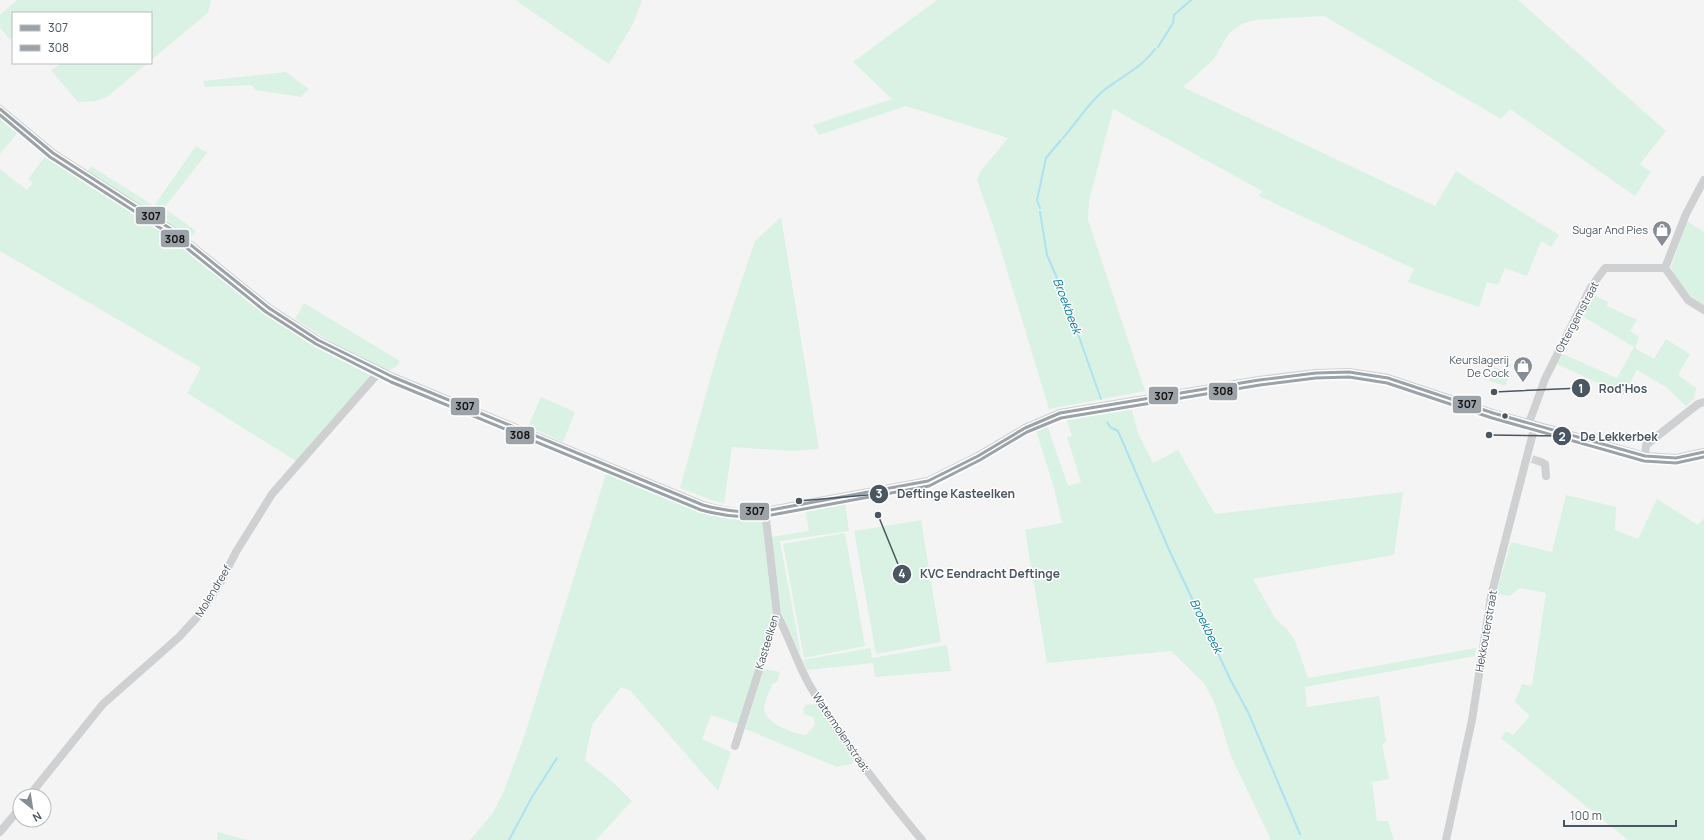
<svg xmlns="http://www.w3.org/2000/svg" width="1704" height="840" font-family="Manrope,sans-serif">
<rect width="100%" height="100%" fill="#f4f4f4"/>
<path fill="#d9f2e3" d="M17,0H211L208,13L151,60V13H13V37L10,40L0,27V15Z
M515,0H642L633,24L609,64Z
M937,0H1518L1666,131L1640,164L1651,172L1635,196L1510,109L1501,119L1324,16L1254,20L1242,24L1229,33L1214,59L1183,87L1435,206L1456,171L1559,235L1551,247L1541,241L1527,276L1505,268L1498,285L1487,282L1479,307L1408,282L1414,269L1259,196L1262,191L1113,109L1089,201L1088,220L1145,391L1049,409L996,234L977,180L981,171L1008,138L906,106L819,135L813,125L892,99L853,62Z
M63,63H148L107,97L95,101L78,102L51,70Z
M286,72L309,89L301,97L256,90L251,85L205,87L203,81Z
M0,115L19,131L0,154Z
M196,146L207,153L164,208L196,231L190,238L87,171L91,166L154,206Z
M47,154L88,184L159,228L247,296L305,338L372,375L296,461L187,393L201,368L0,251V169L27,190L33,183L28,179Z
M781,217L819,449L791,451L732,447L724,503L711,500L680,488L718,351L755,241Z
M1687,221L1704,232V306C1690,297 1676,284 1671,267Z
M1592,294L1608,302L1607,306L1637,320L1630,331L1639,337L1635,348L1654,359L1666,339L1690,354L1678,375L1696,388L1694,399L1686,406L1666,387L1637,370L1624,395L1557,364L1563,354L1617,378L1634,347L1582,316Z
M304,303L400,361L396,367L387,371L336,345L295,319Z
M1494,367L1510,373L1505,386L1489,381Z
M541,397L575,412L563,442L528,427Z
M1131,407L1138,433L1153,463L1178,450L1215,514L1403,492L1394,555L1253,579L1275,618L1287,629L1295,641L1308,678L1476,648L1475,656L1305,687L1307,707L1379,696L1386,742L1382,744L1389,779L1372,782L1377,821H1388L1394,840H1271L1231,756L1215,704L1204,683L1171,651L1047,663L1025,530L1062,523L1054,488L1036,430L1047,425L1068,486L1081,482L1067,437L1072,436L1066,418Z
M606,474L717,515L744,519L759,517L762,521L774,614L740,725L711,715L702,739L731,752L718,791L631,691L621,687L592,725L585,760L615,784L632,801L596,840H470L493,813L504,791L525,734Z
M1566,495L1616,507L1615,530L1638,539L1657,499L1698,525L1704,518V840H1628L1501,738L1506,731L1513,735L1530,716L1515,702L1522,684L1532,686L1546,593L1520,588L1510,596L1496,594L1511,542L1552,552Z
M845,503L849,531L780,541L802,660L871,648L872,658L947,645L951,671L875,677L873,663L807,670L781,611L771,537L809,531L805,509Z
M921,520L941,642L876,654L854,531Z
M845,533L865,646L804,658L783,544Z
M764,669L780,672L777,682L772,684C770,691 765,700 764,707C763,723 794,734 806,735L815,724L814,718L804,714L803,709L806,705L817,704L855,760L851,764L837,767L745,729Z
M218,832L247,840H217Z"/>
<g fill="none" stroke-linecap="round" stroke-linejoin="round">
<path stroke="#aee2f0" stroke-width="2" d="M1158,47L1173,23L1174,15L1191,0
M1063,138C1076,123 1088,104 1103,91C1121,77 1141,68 1155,49
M1040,208L1037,200L1046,158L1061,140
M1040,212L1047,255L1065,297L1101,399
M1107,422L1110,427L1118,431L1170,552L1231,681L1248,712L1300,834
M509,840L532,797L557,758"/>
<path stroke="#d2d4d7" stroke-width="8" stroke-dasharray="8 4" stroke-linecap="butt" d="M1532,459L1541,462"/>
<path stroke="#ced0d2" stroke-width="8" d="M0,109L53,153L171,229L269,308L318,340L393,377L703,505C724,512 742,513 765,511L928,481L978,456L1025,428L1060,413L1259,380L1316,373L1349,372L1388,378L1493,413L1645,456L1676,458L1704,452
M1665,268L1686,214L1704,180
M1665,268L1688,300L1704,310
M1529,423L1545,379L1591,287L1605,268H1665
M1645,456L1646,445L1698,404L1704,402
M1541,462L1545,464L1546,476
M777,614C789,637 797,663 810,686C842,741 881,791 922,840
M735,746L777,614L765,511
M29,796L103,704L179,637L201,613L220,583L236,552L272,494L380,371
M0,832L20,808
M1446,840L1472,720L1491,596L1535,425"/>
<defs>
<path id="bus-1" d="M0,109L53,153L171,229L269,308L318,340L393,377L703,505C724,511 744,513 765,511L928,481L978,456L1025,428L1060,413L1259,380L1316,373L1349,372L1388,378L1493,413L1645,456L1676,458L1704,452"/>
<path id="bus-2" d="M0,115L50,157L168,233L266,312L316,344L391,382L701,510C723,516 744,518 766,516L929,486L980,460L1027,432L1061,418L1260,385L1316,378L1349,377L1387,383L1492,418L1644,461L1676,463L1704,457"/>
</defs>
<use href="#bus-1" stroke="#fff" stroke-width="6"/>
<use href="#bus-2" stroke="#fff" stroke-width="6"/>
<use href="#bus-1" stroke="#9ba2a8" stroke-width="3"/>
<use href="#bus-2" stroke="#9ba2a8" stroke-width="3"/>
</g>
<defs>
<symbol id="shop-pin" viewBox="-11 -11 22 30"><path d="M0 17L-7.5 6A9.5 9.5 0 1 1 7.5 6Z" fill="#868d94" stroke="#fff"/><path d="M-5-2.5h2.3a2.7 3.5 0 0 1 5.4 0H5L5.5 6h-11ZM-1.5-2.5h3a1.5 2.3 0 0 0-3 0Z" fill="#fff"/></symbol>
</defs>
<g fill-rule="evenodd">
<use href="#shop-pin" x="1651" y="219" width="22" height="30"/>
<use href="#shop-pin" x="1512" y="355" width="22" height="30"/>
</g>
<circle fill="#4a5661" stroke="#fff" stroke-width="1.5" cx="1505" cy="416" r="3.5"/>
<g text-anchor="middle" stroke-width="3" stroke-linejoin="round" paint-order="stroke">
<g font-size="11" fill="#4a5661" stroke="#fff" text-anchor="end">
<text x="1648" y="234">Sugar And Pies</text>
<text x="1509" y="364">Keurslagerij<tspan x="1509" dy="13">De Cock</tspan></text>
</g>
<g font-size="11" fill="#4a5661" stroke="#fff">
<text transform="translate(1577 317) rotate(-62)" y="4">Ottergemstraat</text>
<text transform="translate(213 591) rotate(-59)" y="4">Molendreef</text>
<text transform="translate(1486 631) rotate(-80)" y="4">Hekkouterstraat</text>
<text transform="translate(767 642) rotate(-73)" y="4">Kasteelken</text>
<text transform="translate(841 732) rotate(56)" y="4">Watermolenstraat</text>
</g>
<g font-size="12" font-style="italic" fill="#0c7c9b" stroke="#fff">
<text transform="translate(1067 306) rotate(69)" y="4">Broekbeek</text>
<text transform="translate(1206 626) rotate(64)" y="4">Broekbeek</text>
</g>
</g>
<path fill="none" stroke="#4a5661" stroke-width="1.5" d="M1494 392L1581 388M1489 435L1562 436M799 501L879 494M878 515L902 574"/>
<g fill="#4a5661" stroke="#fff" stroke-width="1.5">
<circle cx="1494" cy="392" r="4"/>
<circle cx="1489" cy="435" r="4"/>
<circle cx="799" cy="501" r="4"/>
<circle cx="878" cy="515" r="4"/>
<circle cx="1581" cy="388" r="10"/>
<circle cx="1562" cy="436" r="10"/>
<circle cx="879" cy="494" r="10"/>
<circle cx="902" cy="574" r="10"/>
</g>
<g font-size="12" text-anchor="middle" font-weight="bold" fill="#fff">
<text x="1581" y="393">1</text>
<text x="1562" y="441">2</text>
<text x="879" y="498">3</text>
<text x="902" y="578">4</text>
</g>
<g font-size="12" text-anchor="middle" font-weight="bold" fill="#4a5661" stroke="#fff" stroke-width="3" stroke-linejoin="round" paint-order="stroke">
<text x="1623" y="393">Rod'Hos</text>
<text x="1619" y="441">De Lekkerbek</text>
<text x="956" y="498">Deftinge Kasteelken</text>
<text x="990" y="578">KVC Eendracht Deftinge</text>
</g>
<g stroke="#fff" stroke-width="1.5">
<rect x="135" y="206" width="31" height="19" rx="4" fill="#9ba2a8"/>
<rect x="160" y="229" width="30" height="19" rx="4" fill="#9ba2a8"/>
<rect x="1208" y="382" width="30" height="19" rx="4" fill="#9ba2a8"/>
<rect x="1148" y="386" width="31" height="19" rx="4" fill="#9ba2a8"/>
<rect x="1452" y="395" width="30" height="19" rx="4" fill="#9ba2a8"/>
<rect x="450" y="397" width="30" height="19" rx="4" fill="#9ba2a8"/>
<rect x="505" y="426" width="30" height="19" rx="4" fill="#9ba2a8"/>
<rect x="739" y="502" width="31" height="19" rx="4" fill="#9ba2a8"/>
</g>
<g font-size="11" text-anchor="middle" font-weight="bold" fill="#111">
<text x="151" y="220">307</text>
<text x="175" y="243">308</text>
<text x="1223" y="395">308</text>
<text x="1164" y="400">307</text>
<text x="1467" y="408">307</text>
<text x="465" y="410">307</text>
<text x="520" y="439">308</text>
<text x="755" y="515">307</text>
</g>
<rect x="12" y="12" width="140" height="52" fill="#ffffff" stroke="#b7bbc0"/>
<rect x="20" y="25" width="20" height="6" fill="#9ba2a8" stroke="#b7bbc0"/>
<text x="48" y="32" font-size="12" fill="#4a5661">307</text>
<rect x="20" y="45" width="20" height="6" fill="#9ba2a8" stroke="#b7bbc0"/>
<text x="48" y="52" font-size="12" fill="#4a5661">308</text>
<g transform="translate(32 808) rotate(150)"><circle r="19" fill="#ffffff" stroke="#b7bbc0"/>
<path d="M0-3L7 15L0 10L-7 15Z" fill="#868d94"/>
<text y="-6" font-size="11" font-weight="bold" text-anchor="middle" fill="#4a5661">N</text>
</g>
<path d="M1564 820v6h112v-6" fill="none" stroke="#4a5661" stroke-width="2"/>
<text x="1570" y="820" font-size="12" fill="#4a5661" stroke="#ffffff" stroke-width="3" paint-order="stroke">100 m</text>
</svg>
